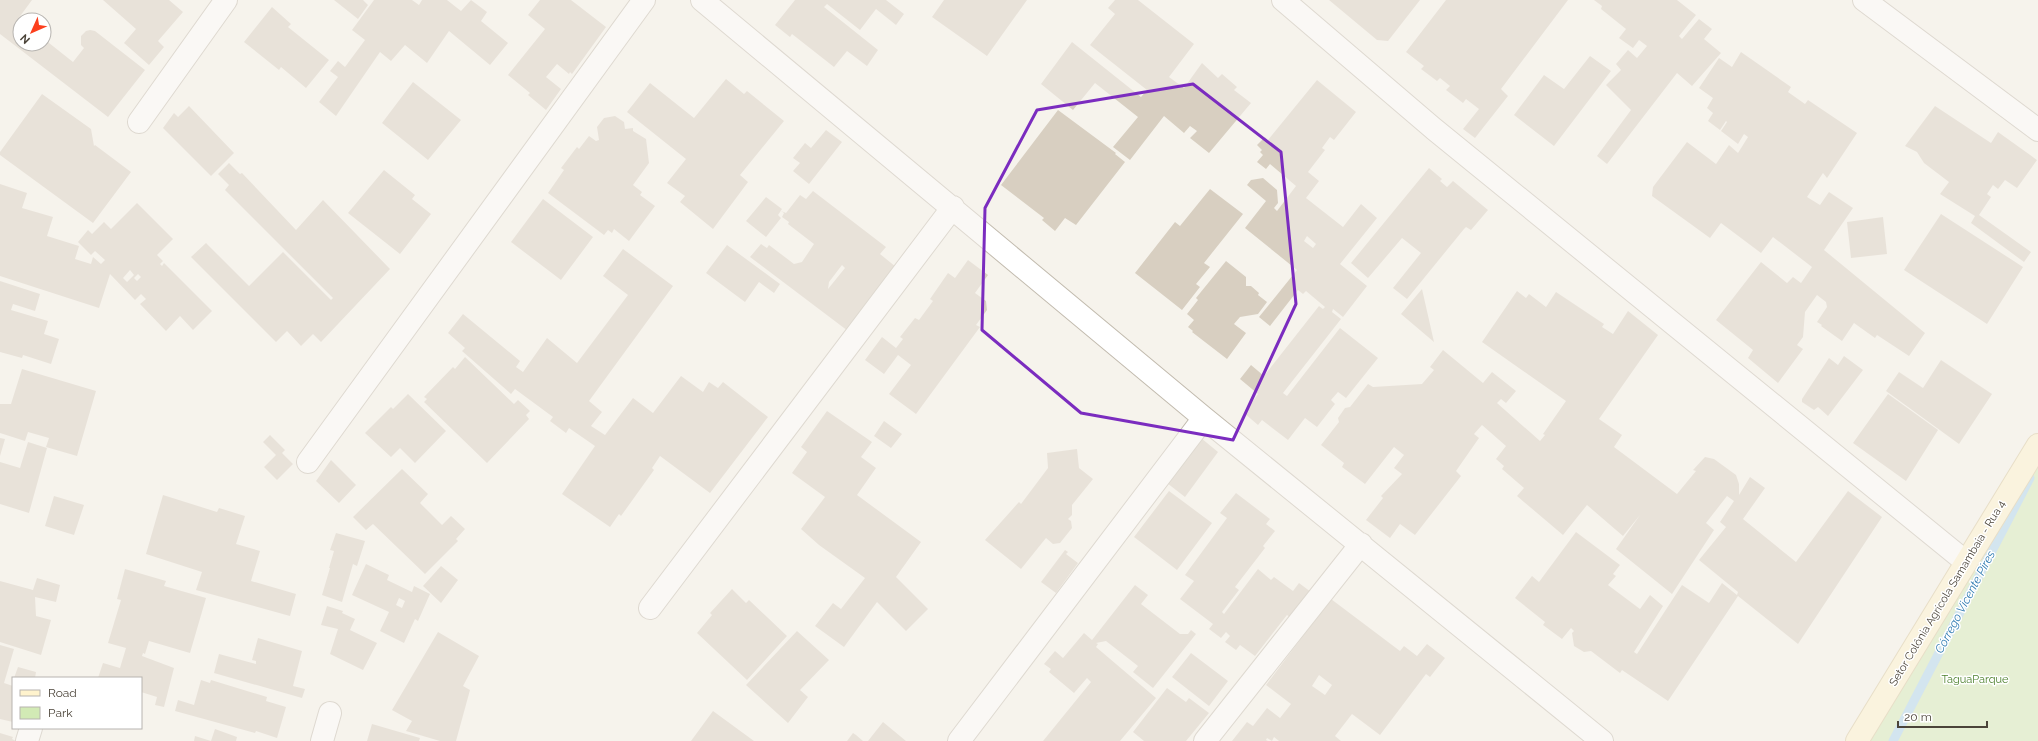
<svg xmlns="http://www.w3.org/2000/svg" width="2038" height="741" font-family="Raleway,sans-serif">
<rect width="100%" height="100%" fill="#f6f3ec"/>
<path fill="#d2eab5" d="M2038,453V741H1864Z"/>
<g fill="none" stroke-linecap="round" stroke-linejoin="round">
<path stroke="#a9d4f2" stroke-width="9" d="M1893,741L2030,478"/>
</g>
<path fill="#d8cfc1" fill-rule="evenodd" d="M0,0H32L18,19L20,20V44H44V39L73,62L84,48L81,45V36L86,31L90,30L95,31L145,70L108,117L0,34Z
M103,0H169L183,12L158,41L164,47L149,65L124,43L136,29Z
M334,0H363L368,5L358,19Z
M374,0H412L419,5L422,0H447L461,11L471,0L487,12L481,21L508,43L490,65L449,31L427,63L405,45L391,61L380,52L336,116L319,102L338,77L330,71L338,61L345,67L365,40L352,30Z
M540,0H571L606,27L572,74L570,72L569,74L557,64L546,77L561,89L546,110L528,95L530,93L508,75L545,29L528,15Z
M795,0H886L904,14L896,25L876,9L860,30L827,4L824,7L878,50L867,66L847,51L834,67L792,34L790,37L775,25Z
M944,0H1027L987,56L932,17Z
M1115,0H1138L1194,44L1169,77L1184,88L1202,63L1218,78L1222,74L1237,87L1234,90L1251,103L1209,153L1190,138L1197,131L1190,126L1184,133L1164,116L1130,160L1113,147L1138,117L1095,83L1073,110L1041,84L1072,42L1141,97L1147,90L1090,45L1115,14L1108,8Z
M1329,0H1420L1388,41L1377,40Z
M1446,0H1568L1501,89L1508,96L1475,138L1463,129L1479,109L1466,99L1463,103L1446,90L1450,86L1440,78L1437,81L1421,69L1424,66L1406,52Z
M1594,0H1677L1696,15L1679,36L1682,39L1699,19L1712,29L1704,39L1721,53L1692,86L1677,73L1607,164L1597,156L1631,110L1606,85L1621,70L1616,64L1628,50L1637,58L1647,46L1639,40L1633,48L1619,38L1626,29L1601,9L1602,6Z
M272,7L291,24L288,27L329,60L306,88L281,67L279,70L244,42Z
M1741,52L1791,87L1788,92L1805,104L1808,100L1857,133L1827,178L1823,173L1807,197L1820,205L1829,192L1853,208L1824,250L1925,333L1909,356L1877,335L1875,338L1854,323L1842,341L1821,326L1822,325L1817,322L1827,307L1826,302L1817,295L1805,312L1803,337L1797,345L1803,349L1778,383L1748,358L1753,350L1716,320L1761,262L1787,283L1793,277L1801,283L1812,267L1773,237L1761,253L1721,223L1710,238L1652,196L1653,187L1687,142L1716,164L1729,145L1738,153L1748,137L1744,134L1738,144L1721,131L1727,122L1726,121L1720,130L1708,121L1713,113L1707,108L1713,98L1699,88L1719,58L1732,67Z
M1590,56L1611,71L1554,146L1514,115L1544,75L1564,89Z
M726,79L744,94L747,91L784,121L740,175L748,182L713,229L680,202L685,196L667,183L686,159L627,112L650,83L694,118Z
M1317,80L1356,112L1334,140L1330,137L1322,148L1325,150L1308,172L1319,181L1306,198L1343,227L1361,204L1377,218L1340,264L1367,286L1343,317L1333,309L1332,312L1341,319L1283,393L1287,396L1340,328L1378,358L1346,398L1338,392L1331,400L1335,404L1317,427L1305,418L1288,440L1262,420L1258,425L1244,413L1258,394L1240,379L1251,365L1264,376L1319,306L1323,309L1325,307L1306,291L1303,294L1298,290L1270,326L1259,317L1297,270L1245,228L1266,201L1247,185L1251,180L1263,178L1277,190L1278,203L1274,208L1277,211L1296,186L1270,164L1266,169L1257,162L1263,155L1260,152L1262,150L1257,145L1265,137L1268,140ZM1307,236L1316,244L1313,248L1304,241Z
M413,82L461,120L428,160L382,123Z
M42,94L91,129L94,146L95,145L131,172L93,223L0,155V152Z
M189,106L234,153L211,176L163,128L174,113L178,117Z
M1935,106L1991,143L1998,132L2037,160L2017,188L2005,180L1998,189L1993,185L1987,194L1991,197L1979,215L2031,252L2024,262L1971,223L1975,216L1940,194L1949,182L1924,163L1917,152L1905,146Z
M1058,110L1116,153L1115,154L1125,162L1076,225L1065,218L1055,231L1042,220L1044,218L1001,185Z
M615,116L624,122L625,129L633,128V131L646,139L649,163L633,185L642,192L640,195L655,206L629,241L614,229L612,233L608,230L604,235L548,193L564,170L561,168L577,147L579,149L589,136L596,141L599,140L597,127L604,118Z
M826,130L842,142L809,184L793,171L800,163L793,158L805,143L811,148Z
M229,163L240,174L242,173L296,230L323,200L390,269L321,342L313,334L301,346L287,331L276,342L191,257L206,243L249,286L283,252L331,300L333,298L225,190L229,185L218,174Z
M1429,168L1442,179L1440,181L1447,187L1453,181L1488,210L1471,230L1466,227L1464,229L1407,299L1393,288L1421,253L1402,238L1368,278L1351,263Z
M384,170L415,195L412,199L431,214L400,254L348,213Z
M0,184L27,193L22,208L53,217L47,236L79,246L75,259L91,264L93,257L101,264L105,260L95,251L91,255L78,242L88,230L92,234L104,222L111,229L137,203L173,239L157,255L163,261L160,264L162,266L164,263L212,311L193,330L180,316L166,331L140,304L146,299L141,294L135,300L110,274L99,308L0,276ZM130,270L134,275L127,282L123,278ZM138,274L141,277L137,281L134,278Z
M1210,189L1243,214L1204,263L1210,267L1196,284L1200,287L1182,310L1135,273L1175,222L1180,226Z
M813,191L886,247L880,254L896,267L848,331L750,257L761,244L767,248L769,245L794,264L802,262L814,244L788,224L789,222L782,217L784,213L781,211L786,213L800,195L806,199ZM842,265L845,268L828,289L829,282Z
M766,197L782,209L778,215L781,218L766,237L746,221Z
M543,199L593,237L561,280L511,242Z
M1941,214L2023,267L1987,324L1904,270Z
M1883,217L1887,254L1851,258L1847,222Z
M727,245L780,284L774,293L759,282L745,302L706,273Z
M623,249L673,286L589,401L602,412L591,426L605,435L633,398L653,413L681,376L703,392L709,382L718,388L723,382L768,417L710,493L660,456L652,468L654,470L621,516L619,514L610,527L562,494L595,446L569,428L566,433L550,421L553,417L515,389L511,394L462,351L465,348L448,333L463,314L520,361L516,367L523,372L547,338L577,363L628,295L603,276Z
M968,260L988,275L975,293L986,301L987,310L976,325L980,327L916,414L889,394L911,365L898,355L884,374L865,360L882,337L896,348L903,339L900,337L915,318L919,320L933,301L930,299L948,273L955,278Z
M1226,261L1246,277V286H1251L1259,293L1258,295L1267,302L1258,314L1240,317L1234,324L1246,333L1227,359L1192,332L1193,331L1188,327L1194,320L1187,314L1198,300L1196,298Z
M0,281L40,294L35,311L13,304L11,310L48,321L44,334L59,339L51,364L23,355L22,358L0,352Z
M1422,289L1434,342L1401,314Z
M1517,291L1526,298L1529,294L1546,307L1556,292L1604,324L1602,327L1613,334L1628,311L1658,335L1599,419L1622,435L1614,447L1677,494L1696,471L1693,470L1705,457L1714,459L1736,475L1739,484V495L1750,477L1765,488L1743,519L1796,562L1848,491L1882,517L1798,644L1738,596L1668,701L1622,670L1620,673L1591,651L1584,652L1574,646L1572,633L1574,631L1571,628L1562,639L1543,625L1545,622L1515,598L1532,576L1539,582L1576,532L1620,565L1613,574L1616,576L1608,585L1640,609L1650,595L1663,606L1634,652L1637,654L1682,585L1709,603L1722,583L1737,595L1738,592L1699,560L1726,527L1720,522L1734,501L1727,496L1706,523L1714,530L1672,594L1616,549L1640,515L1623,536L1587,505L1563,535L1517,496L1524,488L1502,469L1504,466L1496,459L1506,446L1482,425L1474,434L1479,438L1456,471L1461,476L1415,535L1400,524L1390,538L1366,520L1383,498L1381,496L1402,474L1394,468L1404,455L1394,447L1365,484L1342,467L1344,463L1321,445L1339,422L1338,418L1345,408L1350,407L1368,384L1373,387L1422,384L1434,370L1430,367L1443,350L1483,383L1492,372L1516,391L1506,403L1501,399L1497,403L1540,441L1545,435L1543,434L1566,401L1482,342Z
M1844,356L1863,370L1828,416L1818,407L1814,410L1802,402V399L1829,358L1838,365Z
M465,357L514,404L518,400L530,411L526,415L529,419L487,463L424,402L427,399L424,397L453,367L455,369Z
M1941,360L1992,394L1959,444L1886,391L1899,372L1923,388Z
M22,369L96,391L77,456L46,447L49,438L28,432L25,441L0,433V404H11Z
M408,394L446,431L415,463L400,448L391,457L365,433L391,407L393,409Z
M1888,394L1938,430L1906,481L1853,443Z
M827,411L872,442L861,457L876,468L857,495L921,542L896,577L928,609L906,631L877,602L844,647L815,626L833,603L841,609L865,578L819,545L801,529L825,497L792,473L807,452L801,447Z
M884,421L902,434L891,448L874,436Z
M270,435L285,450L282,453L293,464L277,480L264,467L276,455L263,442Z
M0,438L5,439L0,456Z
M1201,438L1218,452L1185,497L1167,483Z
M28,442L47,448L29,513L0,504V462L20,468Z
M1077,449L1079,468L1093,479L1072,505V515L1068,519L1071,521L1072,528L1060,543L1053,544L1046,538L1021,569L985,540L1019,502L1021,504L1048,468L1047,453Z
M331,460L356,485L339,503L316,481Z
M402,469L428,494L420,503L442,525L451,516L465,529L456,539L458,541L425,574L373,524L366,530L353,517Z
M1169,491L1212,523L1177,570L1134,537Z
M1236,493L1270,519L1266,524L1275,531L1263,546L1265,548L1235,587L1239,590L1222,612L1224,614L1258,569L1271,580L1274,577L1293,591L1299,583L1311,592L1291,618L1287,615L1255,656L1240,645L1236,650L1225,642L1230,636L1226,632L1221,638L1209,629L1213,624L1180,599L1194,581L1185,575L1227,518L1220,513Z
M163,495L217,512L219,508L245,516L236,544L260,551L251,581L296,594L290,616L196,590L202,572L146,554Z
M54,496L84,505L74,535L45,526Z
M336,533L365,541L357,566L353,564L342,602L322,595L330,568H329L334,551L330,550Z
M1065,550L1068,552L1066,554L1078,563L1056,593L1041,582Z
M366,564L389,575L387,580L412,592L414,586L430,594L418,621L415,619L404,643L380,631L389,612L352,595ZM399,598L405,601L402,608L396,605Z
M441,566L458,580L441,603L423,586Z
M125,569L166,581L164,586L206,598L190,653L149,641L145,654L143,653L142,656L174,668L164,707L155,705L157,697L141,692V678H98L103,663L120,668L126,648L108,643L121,600L117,599Z
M37,578L60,585L56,602L35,597L36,616L51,620L41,655L0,642V581L33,590Z
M1135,585L1148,595L1141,604L1180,634H1188L1191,630L1196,634L1153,688L1133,672L1138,666L1106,641L1096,643L1098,644L1096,647L1156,698L1120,741H1043L1091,682L1087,678L1074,693L1049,672L1051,669L1044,664L1055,651L1063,658L1084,633L1092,640Z
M732,589L746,603L749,600L787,636L747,680L697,633L712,615L710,613Z
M1331,599L1400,651L1404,646L1417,656L1427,644L1445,658L1430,677L1426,674L1380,735L1352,714L1335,736L1341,741H1279L1274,737L1272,741L1267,738L1266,740L1268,741H1232L1247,722L1253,726L1267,708L1280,718L1291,704L1266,685ZM1319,675L1332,685L1325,695L1312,686Z
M327,606L343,611L342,613L355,619L350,630L377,643L363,670L330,654L338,629L321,625Z
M797,631L829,660L800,690L808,697L788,723L746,685Z
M438,632L479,656L463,686L470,690L456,741H440L406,731L412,721L392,710Z
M258,638L302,651L293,686L305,689L302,698L214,673L219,654L256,664V661L252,660Z
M0,645L14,649L4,683L13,686V722L0,719Z
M1191,653L1228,681L1209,706L1172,677Z
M18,667L36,672L35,678H14Z
M201,680L210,683L211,680L267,697L266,701L286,707L277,738L256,731L255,733L175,711L178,700L194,705Z
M1167,688L1186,702L1189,698L1209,713L1186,741H1144L1133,732Z
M713,711L754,741H691Z
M883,722L906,741H868Z
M372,724L420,738L419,741H367Z
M215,729L237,737L236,741H211Z
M0,733L13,737L12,739L16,741H0Z
M853,733L856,735L863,741H847Z
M195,736L211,741H194Z"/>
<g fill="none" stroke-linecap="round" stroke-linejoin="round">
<defs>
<path id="street" d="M702,0L1204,418L1602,741
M1283,0L1434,129L1966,562
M1864,0L2038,130
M139,122L226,0
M308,462L644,0
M650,608L953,207
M27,741L31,728
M322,741L330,713
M959,741L1204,418
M1205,741L1361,544"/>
<path id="secondary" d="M1857,741L2038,445"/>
</defs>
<use href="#street" stroke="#c2bbae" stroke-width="24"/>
<use href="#secondary" stroke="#d6c79b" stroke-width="24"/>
<use href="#street" stroke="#fff" stroke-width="22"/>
<use href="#secondary" stroke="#fff3cd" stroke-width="22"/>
</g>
<path d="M0 0H2038V741H0ZM1193,84L1281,152L1296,304L1233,440L1081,413L982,330L985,208L1037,110Z" fill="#f6f3ec" fill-opacity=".55" fill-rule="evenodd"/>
<path fill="none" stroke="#7b2cbf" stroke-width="3" stroke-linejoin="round" d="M1193,84L1281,152L1296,304L1233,440L1081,413L982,330L985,208L1037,110Z"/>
<g text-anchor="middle" stroke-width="3" stroke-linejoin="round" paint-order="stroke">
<g font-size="11" fill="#4b4439" stroke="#fff">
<text transform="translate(1947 593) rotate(-59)" y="4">Setor Colônia Agrícola Samambaia - Rua 4</text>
</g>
<g font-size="11" fill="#4a7f2a" stroke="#fff">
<text x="1975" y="683">TaguaParque</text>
</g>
<g font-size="12" font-style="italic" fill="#2e7ab2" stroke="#fff">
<text transform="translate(1965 602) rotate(-62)" y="4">Córrego Vicente Pires</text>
</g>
</g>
<rect x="12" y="677" width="130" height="52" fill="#ffffff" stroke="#b7b4b0"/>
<rect x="20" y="690" width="20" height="6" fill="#fff3cd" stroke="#b7b4b0"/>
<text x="48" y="697" font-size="12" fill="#4b4439">Road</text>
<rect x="20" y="707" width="20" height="12" fill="#d2eab5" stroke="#b7b4b0"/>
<text x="48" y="717" font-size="12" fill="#4b4439">Park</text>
<g transform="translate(32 32) rotate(225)"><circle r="19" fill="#ffffff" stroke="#b7b4b0"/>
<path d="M0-3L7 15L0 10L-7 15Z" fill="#fc3f1d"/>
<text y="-6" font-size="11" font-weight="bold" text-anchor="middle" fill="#4b4439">N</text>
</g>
<path d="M1898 721v6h89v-6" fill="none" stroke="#4b4439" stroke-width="2"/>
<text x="1904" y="721" font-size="12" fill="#4b4439" stroke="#ffffff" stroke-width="3" paint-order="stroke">20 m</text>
</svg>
